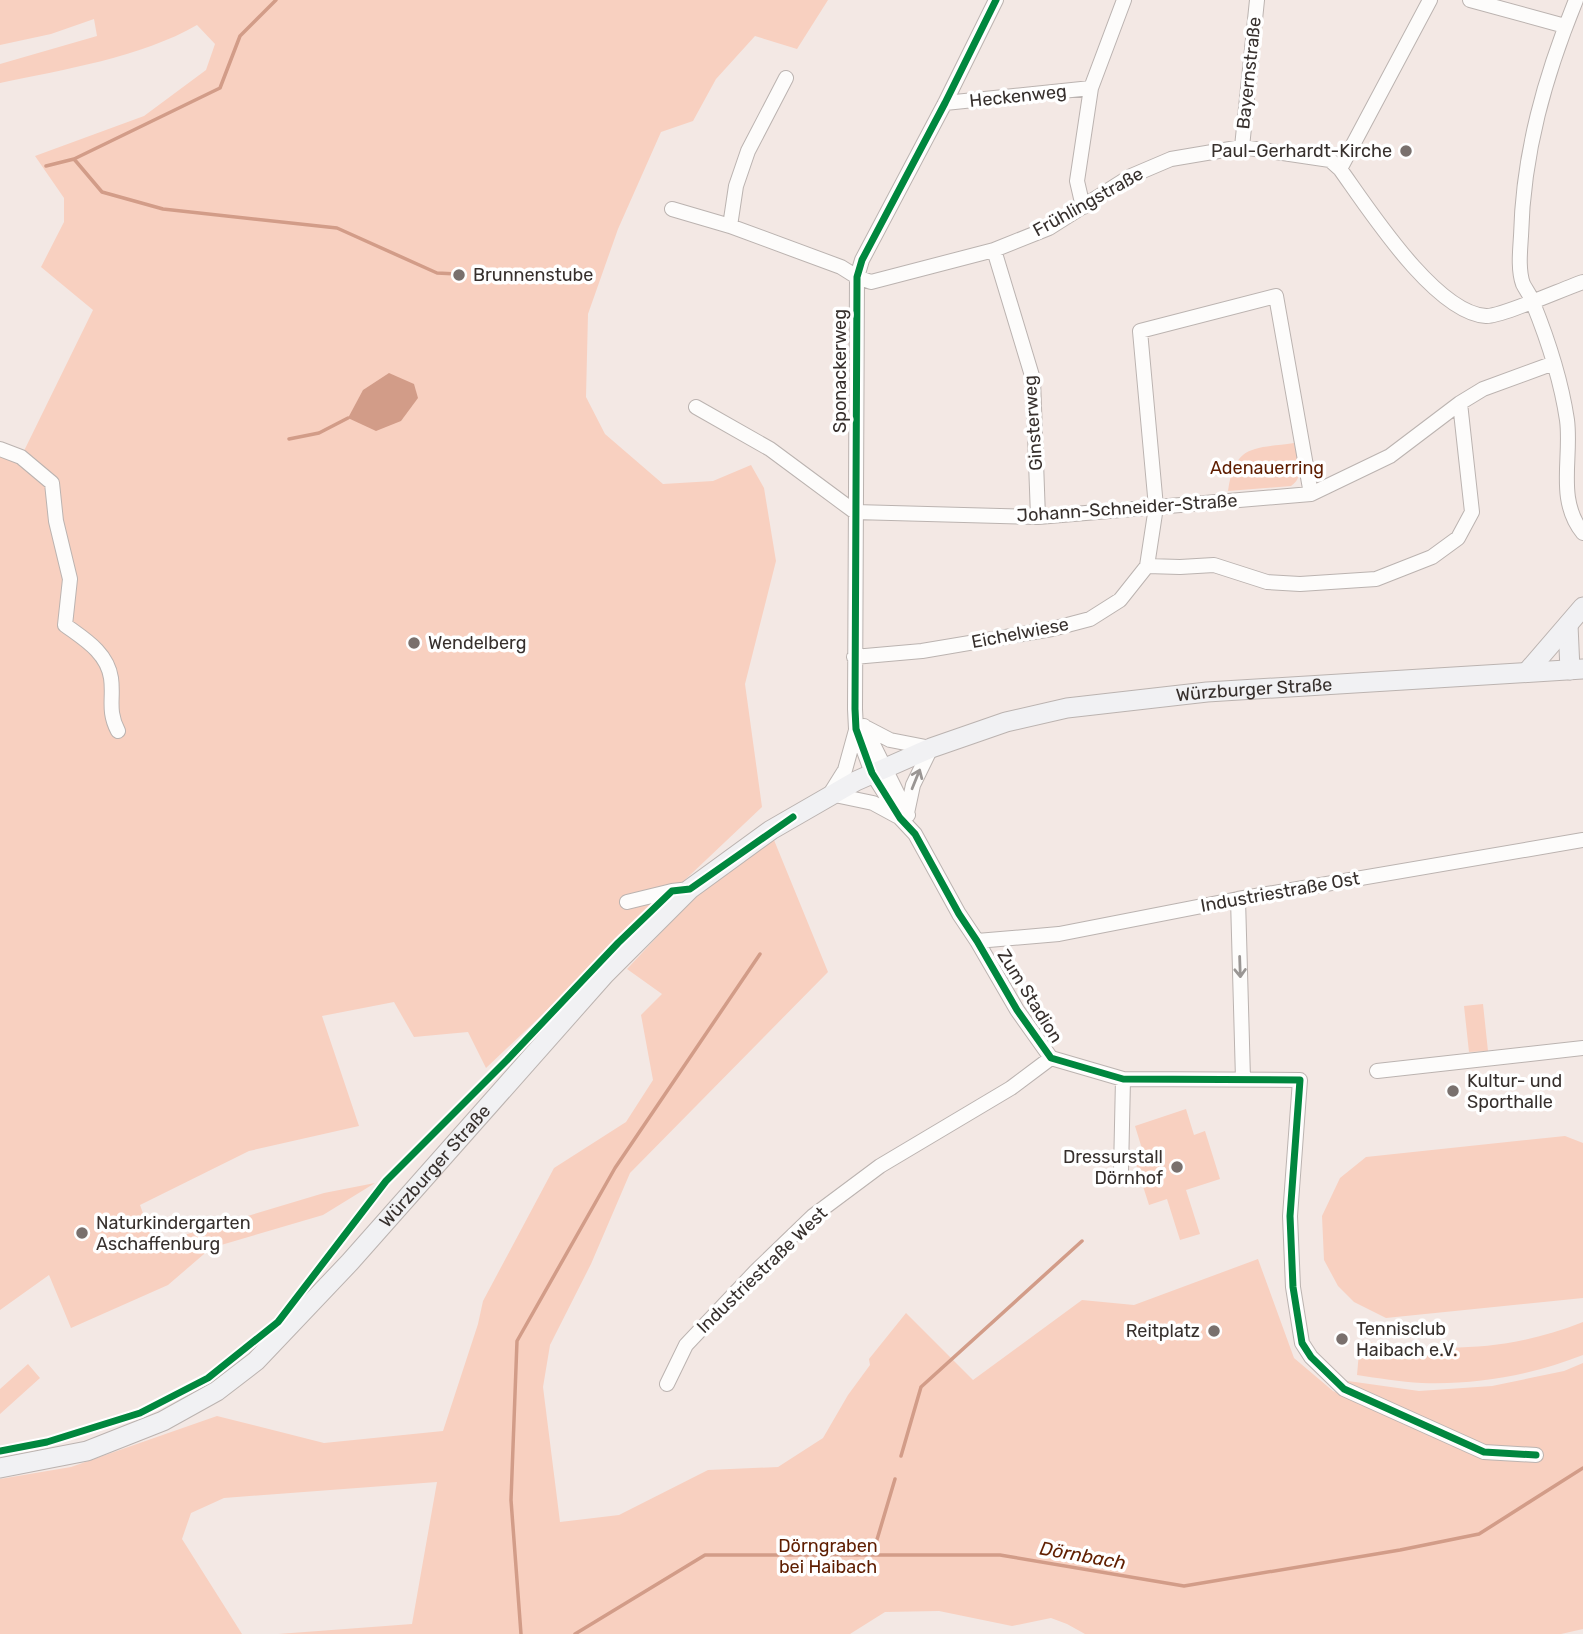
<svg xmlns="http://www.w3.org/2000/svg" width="1583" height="1634" font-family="Rubik,sans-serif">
<rect width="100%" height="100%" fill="#f3e8e4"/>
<path fill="#f8d0c0" d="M0,0H828L797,49L755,36L716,79L693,121L661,132L618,229L588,314L586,397L605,434L663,484L713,481L751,465L764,488L776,561L745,684L762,807L486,1068L468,1032L414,1037L394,1002L322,1016L359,1126L249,1151L140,1205L154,1244L324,1193L375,1183L323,1215L211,1248L168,1285L71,1328L49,1275L0,1310V449L21,457L93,310L41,267L64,222V198L35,156L144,116L206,70L215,44L197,25C142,57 62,70 0,83V64L97,36L94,19L51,34L0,45Z
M1294,443C1297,458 1306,476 1291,486L1228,491C1235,444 1253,449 1294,443Z
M774,840L828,972L630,1173L591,1264L550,1345L543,1387L560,1522L619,1515L708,1470L778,1467L823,1438L848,1395L870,1365L869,1359L906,1313L973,1380L1082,1300L1134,1305L1258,1259L1294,1358L1333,1391L1468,1453L1499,1450L1353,1389L1341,1380L1419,1391L1492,1386L1564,1371L1583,1363V1629L1561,1634H1085L1067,1624L1051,1618L1012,1626L939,1611L885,1612L850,1634H278L412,1624L437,1482L224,1498L191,1513L182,1539L242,1634H0V1479L71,1467L217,1416L324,1443L443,1431L478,1324L483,1301L554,1168L626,1122L653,1080L641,1015L662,994L627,969L698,893Z
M1483,1004L1488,1051L1469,1052L1464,1006Z
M1186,1109L1194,1135L1205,1131L1220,1179L1186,1190L1200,1234L1180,1240L1167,1199L1149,1205L1133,1155L1143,1152L1135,1126Z
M1565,1136L1583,1143V1298L1386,1318L1354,1302L1338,1286L1324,1260L1322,1216L1340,1178L1366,1157Z
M1583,1322V1355C1532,1375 1477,1385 1422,1383C1400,1382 1378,1378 1357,1375L1360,1341C1443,1351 1504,1353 1583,1322Z
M28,1364L40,1378L0,1414V1389Z"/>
<path fill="#d29c88" d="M389,373L414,384L418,398L401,421L376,431L348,418L363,390Z"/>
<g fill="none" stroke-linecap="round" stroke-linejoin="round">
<path stroke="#d29c88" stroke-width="3.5" d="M74,159L102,192L163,209L337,228L437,273L457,274
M46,166L74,159L220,88L240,36L276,0
M289,439L319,433L348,418
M901,1456L921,1387L1082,1241
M873,1553L895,1479
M521,1634L511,1500L517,1341L615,1168L760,954
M575,1634L705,1555H1000L1184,1586L1400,1550L1479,1534L1583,1468"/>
<defs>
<path id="street" d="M996,0L945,103L862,260L857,277L855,709L856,729L872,773L900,818L915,834L959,914L977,941L1017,1010L1051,1058L1123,1079L1300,1080L1290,1216L1293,1287L1302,1343L1311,1357L1344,1389L1484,1452L1536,1455
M1470,0L1565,26
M1576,0C1545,76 1523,153 1521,236C1520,251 1518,270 1523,284C1526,290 1531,296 1533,303C1548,340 1561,380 1567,420C1572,458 1556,500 1583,533
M945,103L1091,88
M1242,147L1257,0
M1340,169L1430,0
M1083,207L1077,181L1091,88L1124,0
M672,209L730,226L841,267L857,277L871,282L994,250L1049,228L1131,176L1171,159L1242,147L1330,160L1340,169C1368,208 1435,313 1486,316C1500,317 1565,288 1583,282
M730,226L736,186L748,151L786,78
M994,250L1033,379L1038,517
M696,407L770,449L855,512L1038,517L1311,494L1390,456L1460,403L1483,389L1554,363
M0,449L21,457L52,483L56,521L70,579L65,625C84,639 107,652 111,678C114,698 107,710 118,731
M1147,566L1180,567L1214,565L1267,582L1300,584L1376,579L1432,557L1458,538L1472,512L1460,403
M854,657L922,651L1052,629L1090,619L1120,600L1147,566L1156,507L1140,331L1276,296L1311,494
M864,726L908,815
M865,727L890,740L931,748L913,785L907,813
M856,730L845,770L830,794L873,803L897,816
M1238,899L1243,1079
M627,902L672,891L690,889
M977,941L1059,934L1238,899L1583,840
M1377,1071L1583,1048
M1121,1171L1123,1079
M667,1384L686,1345L756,1271L813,1216L880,1166L1011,1088L1051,1058"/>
<g id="secondary">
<path d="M1568,625L1570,670"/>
<path d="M1527,672L1583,607"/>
<path id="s1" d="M0,1468L87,1451L163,1421L217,1391L256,1361L350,1262L605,974L690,889L771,830L856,781L931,748L1006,722L1067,708L1207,692L1583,669"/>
</g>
</defs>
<use href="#street" stroke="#bbb3b0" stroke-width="16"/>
<use href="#secondary" stroke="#bbb3b0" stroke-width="21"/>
<use href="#street" stroke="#fdfcfb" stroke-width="14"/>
<use href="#secondary" stroke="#f1f1f3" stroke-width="19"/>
<defs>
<path id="cycleway" d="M996,0L945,103L862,260L857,277L855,709L856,729L872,773L900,818L915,834L959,914L977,941L1017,1010L1051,1058L1123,1079L1300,1080L1290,1216L1293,1287L1302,1343L1311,1357L1344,1389L1484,1452L1536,1455
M0,1451L47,1442L140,1413L208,1378L278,1322L386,1181L507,1060L618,943L672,891L690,889L793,817"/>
</defs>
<use href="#cycleway" stroke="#fff" stroke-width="11"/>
<use href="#cycleway" stroke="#00873e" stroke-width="7"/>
</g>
<defs><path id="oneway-shaft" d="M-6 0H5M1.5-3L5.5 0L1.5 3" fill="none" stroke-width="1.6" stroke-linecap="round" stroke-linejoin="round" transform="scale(1.75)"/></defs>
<g stroke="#9a9694">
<use href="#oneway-shaft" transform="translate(916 779) rotate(-68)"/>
<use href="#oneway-shaft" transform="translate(1240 967) rotate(88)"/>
</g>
<g fill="#79706d" stroke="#fff" stroke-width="2.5">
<circle cx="1406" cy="151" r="7"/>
<circle cx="459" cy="275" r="7"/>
<circle cx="414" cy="643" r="7"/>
<circle cx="1453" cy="1091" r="7"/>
<circle cx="1177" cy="1167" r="7"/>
<circle cx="82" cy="1233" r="7"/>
<circle cx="1214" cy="1331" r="7"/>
<circle cx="1342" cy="1339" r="7"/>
</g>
<g text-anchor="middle" stroke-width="7" stroke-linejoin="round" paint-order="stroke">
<g font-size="18" fill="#37302d" stroke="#fff">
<text transform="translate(1249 73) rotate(-84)" y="6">Bayernstraße</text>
<text transform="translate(1018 96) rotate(-6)" y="6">Heckenweg</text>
<text transform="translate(1088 202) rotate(-29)" y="6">Frühlingstraße</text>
<text transform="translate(840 371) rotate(-90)" y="6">Sponackerweg</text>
<text transform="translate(1033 423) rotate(-94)" y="6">Ginsterweg</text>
<text transform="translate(1127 508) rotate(-4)" y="6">Johann-Schneider-Straße</text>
<text transform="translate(1020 633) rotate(-11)" y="6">Eichelwiese</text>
<text dy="6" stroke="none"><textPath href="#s1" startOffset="1533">Würzburger Straße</textPath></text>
<text transform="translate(1280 892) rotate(-10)" y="6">Industriestraße Ost</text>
<text transform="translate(1030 996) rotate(58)" y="6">Zum Stadion</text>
<text dy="6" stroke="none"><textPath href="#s1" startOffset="546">Würzburger Straße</textPath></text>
<text transform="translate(762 1270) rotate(-44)" y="6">Industriestraße West</text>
</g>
<g font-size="18" fill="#37302d" stroke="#fff" text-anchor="start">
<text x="1392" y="157" text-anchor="end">Paul-Gerhardt-Kirche</text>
<text x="473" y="281">Brunnenstube</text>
<text x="428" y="649">Wendelberg</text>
<text x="1467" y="1087">Kultur- und<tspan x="1467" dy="21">Sporthalle</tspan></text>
<text x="1163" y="1163" text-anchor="end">Dressurstall<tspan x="1163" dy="21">Dörnhof</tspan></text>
<text x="96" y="1229">Naturkindergarten<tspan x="96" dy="21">Aschaffenburg</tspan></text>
<text x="1356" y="1335">Tennisclub<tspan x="1356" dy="21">Haibach e.V.</tspan></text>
<text x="1200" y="1337" text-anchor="end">Reitplatz</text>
</g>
<g font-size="18" fill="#5e1d00" stroke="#fff">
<text x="1267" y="474">Adenauerring</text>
<text x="828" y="1552">Dörngraben<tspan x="828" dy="21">bei Haibach</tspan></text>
</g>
<g font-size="19" font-style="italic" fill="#611f00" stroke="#fff">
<text transform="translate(1083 1555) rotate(10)" y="7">Dörnbach</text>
</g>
</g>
</svg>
